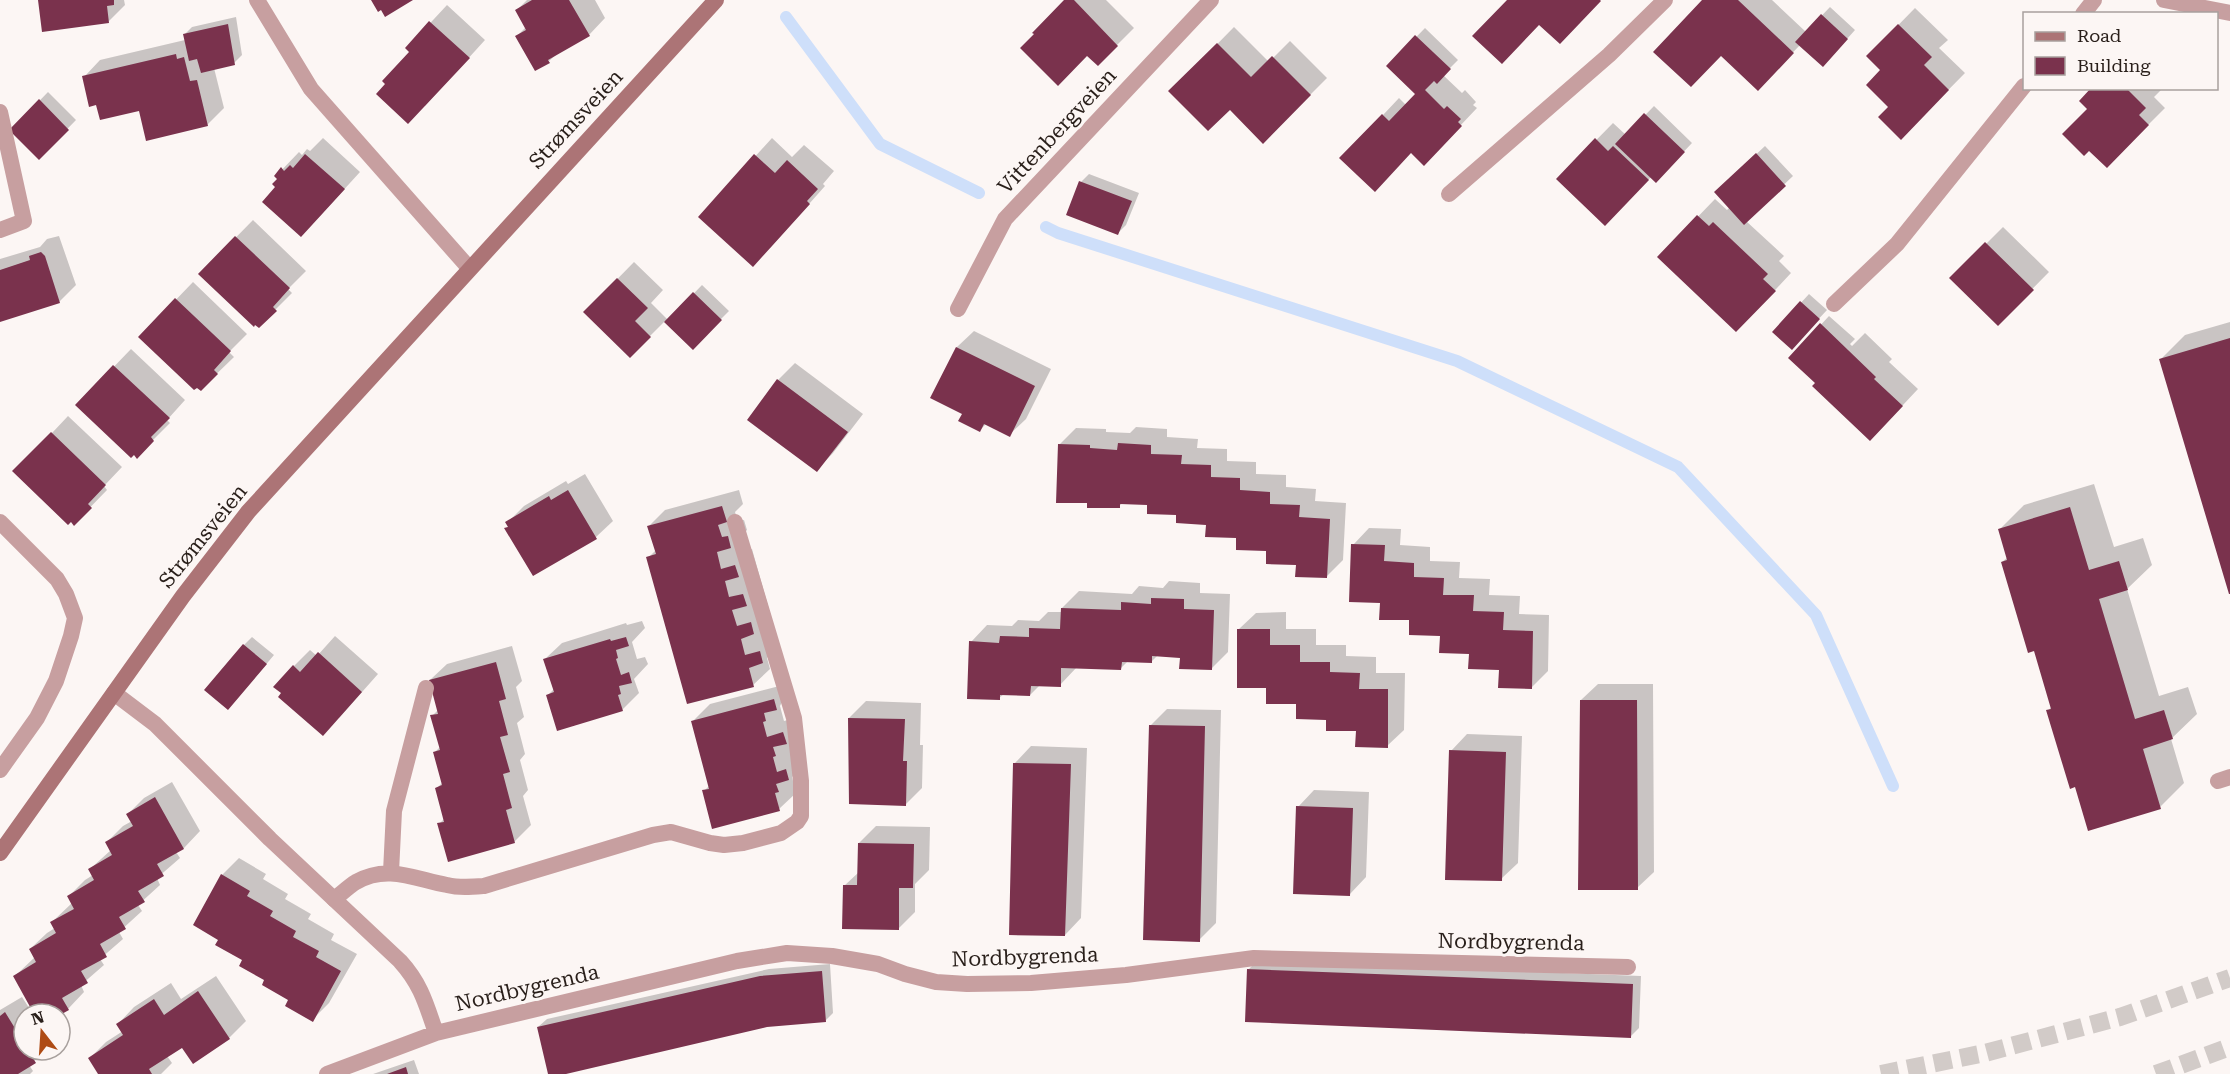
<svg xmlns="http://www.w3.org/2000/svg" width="2230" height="1074" font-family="'Roboto Serif',serif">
<rect width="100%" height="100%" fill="#fcf6f4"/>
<path fill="#0003" d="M39,0H124L125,5L108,22Z
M527,0H595L605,18L589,35L557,54L549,61L517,36L526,27L517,10Z
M1066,0H1106L1134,28L1098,64Z
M1704,0H1772L1806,32L1830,7L1855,30L1831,57L1801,44L1774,72L1721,54Z
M447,5L485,40L425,106L411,52L407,48Z
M1915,8L1948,40L1939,48L1965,73L1901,138L1890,107L1882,70L1868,56Z
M236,17L242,55L234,63L214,68L224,108L207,125L140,109L84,77L100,60L185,40L184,35L192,27Z
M1234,27L1269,62L1290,41L1327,78L1263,142L1230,108L1171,91Z
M1425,28L1458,60L1443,75L1462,93L1465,90L1476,102L1473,105L1477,108L1424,164L1383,115L1399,98L1406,105L1417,94L1388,66Z
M2093,88H2160L2161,90L2154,97L2165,108L2107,166L2089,109Z
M48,92L76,120L39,158L11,130Z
M1654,106L1692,143L1656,181L1651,177L1605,224L1558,179L1613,123L1626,135Z
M323,138L360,172L318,218L277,187L279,178L276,176L299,152L302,155L307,149L310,151Z
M772,138L792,157L804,145L834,171L823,184L825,186L770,248L700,217Z
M1765,146L1793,176L1746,221L1784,256L1779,261L1791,273L1753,314L1659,257L1715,199L1727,210L1730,207L1716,192Z
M1089,174L1139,193L1126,225L1118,233L1081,182Z
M253,220L306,271L288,289L292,293L259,326L200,274Z
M2003,227L2049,272L1998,324L1952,278Z
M59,236L76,285L59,302L0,320V259L40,247L47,239Z
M634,262L663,290L651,303L668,320L702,285L729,311L692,348L665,321L630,356L585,312Z
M193,282L247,334L229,352L234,357L201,389L140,337Z
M1809,294L1827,310L1800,339L1774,332Z
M1829,316L1855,339L1850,344L1852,346L1865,333L1892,359L1889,362L1918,389L1887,422L1825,374L1790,358Z
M2230,322V590L2161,359L2185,335Z
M974,331L1051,369L1026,419L1009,435L986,424L980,430L964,413L932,397L957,347Z
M131,349L185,400L167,420L170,423L137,456L77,405Z
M795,363L863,414L833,453L817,470L749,419L778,380Z
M68,416L122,467L104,486L107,490L74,524L52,433Z
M1136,427L1167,429V437L1198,439L1197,448L1227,449V461L1256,462V474L1286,475V487L1316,489L1315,501L1346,503L1343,560L1326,577L1207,523L1148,503L1124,502L1119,506L1088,502L1059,445L1076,428L1106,429V432L1130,433Z
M585,474L613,521L596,537L506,528L509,526L507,523L524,506L566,481L568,484Z
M2094,484L2114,547L2143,538L2152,565L2127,589L2159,696L2188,687L2197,714L2171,739L2184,783L2160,807L2076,785L2048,711L2052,706L2035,650L2002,562L2008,557L1999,530L2024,505Z
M739,490L743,504L735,512L738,521L744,520L747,530L735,542L738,553L752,549L779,645L767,658L770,669L753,685L648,558L656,550L648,527L665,510Z
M1369,528L1401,529L1400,545L1430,547V561L1460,562L1459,578L1490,579L1489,595L1520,596L1519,614L1549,615L1548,671L1531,688L1441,634L1381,602L1353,545Z
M1169,581L1200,583V593L1230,594L1228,652L1211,669L1181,656L1158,655L1151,662L1128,661L1121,668L1077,667L1060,685H1040L1030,695L1004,694L999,698L971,642L987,625L1012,626L1018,620L1039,621L1048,612H1062V608L1079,591L1132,594L1139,586L1163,588Z
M1286,612V629H1316V645H1346V656L1376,657V673H1405L1404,730L1387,746L1357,729L1328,718L1268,687L1239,629L1256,613Z
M642,621L645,628L632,642L637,659L645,657L648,664L634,679L639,693L622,710L548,695L554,689L545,659L562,643L626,623L627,625Z
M335,636L378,674L339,718L294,666L310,650L317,656Z
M252,637L274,655L236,700L244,645Z
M512,646L522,681L516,687L524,717L517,723L525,754L520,760L528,790L523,796L531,825L514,842L439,824L445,818L437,788L443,782L435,752L440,747L432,716L438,710L430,680L447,664Z
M791,683L780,706L784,721L800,717L795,774L792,777L796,793L779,809L704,791L710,785L693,721L710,704Z
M1598,684H1653L1654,872L1637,888L1581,700Z
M866,701L921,703L920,745H923L922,788L905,805L849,718Z
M1167,709L1221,710L1216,923L1199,940L1150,726Z
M1467,734L1522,736L1518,863L1501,879L1451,751Z
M1031,746L1087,748L1081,918L1065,935L1015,763Z
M172,782L200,831L184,848L176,852L180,858L157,878L160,885L138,905L142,911L119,932L123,939L100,959L104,965L81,985L84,992L68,1009L15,976L35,957L30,949L47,933L55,928L52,922L72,903L69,896L85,880L93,875L90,869L111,850L107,842L123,826L132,821L128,814L144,798Z
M1314,790L1369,792L1366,877L1350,894L1298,807Z
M876,826L930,827L929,870L915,884V912L898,929L844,886L859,872V843Z
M239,858L266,874L263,879L288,894L285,899L311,914L308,919L334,934L331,940L357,954L329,1003L312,1020L220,939L222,875Z
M1257,961L1641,976L1639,1028L1631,1036L1249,969Z
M830,964L833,1013L825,1021L767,1025L560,1074H550L538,1027L547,1019L769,969Z
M216,976L246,1021L229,1038L183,1046L167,1056L172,1063L161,1074H100L90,1058L106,1042L123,1031L118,1024L134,1007L171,983L181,999Z
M22,997L33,1014H24V1050H47L29,1065L33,1071L30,1074H0V1010Z
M414,1060L419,1074H373Z"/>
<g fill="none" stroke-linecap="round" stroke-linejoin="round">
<path stroke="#cedffa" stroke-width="12" d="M786,17L880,144L979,193
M1046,227L1058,233L1457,361L1678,467L1816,615L1893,786"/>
</g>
<path fill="#7a324d" d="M38,0H114V5L107,6L109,23L42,32Z
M371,0H413L385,17L381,10L378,12Z
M532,0H569L590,36L548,60L550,63L535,71L515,36L526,30L515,10Z
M1064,0H1074L1118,46L1098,66L1087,56L1058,86L1020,48L1034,34L1032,33Z
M1507,0H1600L1601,1L1560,44L1539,25L1502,64L1472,36Z
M1702,0H1738L1794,53L1758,91L1721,56L1691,87L1653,52Z
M1821,14L1848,39L1823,67L1795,42Z
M429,21L470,58L408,124L376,94L385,84L382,81L409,52L405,48Z
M228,24L235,65L201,73L197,59L189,61L183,34Z
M1898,24L1932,57L1924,65L1949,90L1901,140L1878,117L1888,107L1866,85L1880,70L1866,56Z
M1415,35L1451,69L1437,84L1434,81L1425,90L1444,109L1447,106L1461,119L1458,122L1462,126L1424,166L1411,153L1375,192L1339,158L1382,114L1389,121L1415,94L1386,66Z
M1217,43L1251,77L1272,56L1311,95L1263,144L1230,110L1208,131L1168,91Z
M176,54L177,59L184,57L190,81L197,80L208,126L146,141L139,111L100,120L96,105L89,107L82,76Z
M2091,88H2126L2146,108L2139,115L2149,125L2107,168L2089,151L2084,156L2062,134L2087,109L2079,101Z
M39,99L69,130L39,160L9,130Z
M1644,113L1685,152L1656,183L1615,144Z
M1595,138L1608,151L1613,146L1649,180L1605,226L1556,179Z
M1756,153L1786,186L1744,225L1714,192Z
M305,154L345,189L301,237L262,202L275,187L272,184L277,179L274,176L281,167L284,171L290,165L293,168Z
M754,154L775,173L787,160L818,189L807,201L810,204L753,267L698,217Z
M1079,181L1132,201L1118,235L1066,215Z
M1697,215L1709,226L1713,222L1768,274L1763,279L1776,291L1736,332L1657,257Z
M235,236L290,288L273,307L277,311L259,328L255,325L254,327L198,274Z
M1985,242L2034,290L1998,326L1949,278Z
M41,252L45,256L60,303L0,322V270L30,260L29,256Z
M617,278L648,308L635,321L651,337L630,358L583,312Z
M693,292L722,320L693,350L664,322Z
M175,298L231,351L214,370L218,374L201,391L197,388L194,390L138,337Z
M1800,301L1820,319L1792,350L1772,332Z
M1820,323L1876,377L1874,379L1903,406L1870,441L1812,386L1815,383L1788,358Z
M2230,338V594H2229L2159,359Z
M956,347L1035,386L1010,437L984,424L980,432L958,421L962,414L930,398Z
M113,365L170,418L151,437L154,441L137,459L134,455L131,458L75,405Z
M777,379L848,432L817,472L747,420Z
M51,432L106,485L88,504L92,508L74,526L71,522L68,525L12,471Z
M1118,443L1151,445V454L1182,455L1181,464L1211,465V477L1240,478V490L1270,492V504L1300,505L1299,517L1330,519L1327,578L1295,577L1296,565L1266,564V551L1236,550V538L1205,537L1206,525L1176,523V515L1147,514V505L1120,504V508H1087V503H1056L1058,444L1090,445V448L1117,450Z
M568,490L597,539L533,576L504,528L508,527L505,522L549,496L551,500Z
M722,506L727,522L718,525L722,537L728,536L731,548L717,552L721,569L735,565L739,577L725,581L729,597L743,594L747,606L732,610L737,626L751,622L754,634L741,639L745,655L760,651L763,663L749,668L754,687L687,704L646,557L656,554L647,526Z
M2070,507L2089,570L2119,561L2128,590L2099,599L2135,719L2164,710L2173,739L2143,749L2161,809L2088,831L2075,787L2070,789L2046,710L2051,709L2034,651L2028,653L2001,562L2007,560L1998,529Z
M1351,544L1385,545L1384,561L1414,563V577L1444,578L1443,595H1474L1473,611L1504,612L1503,630L1533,631L1532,689L1498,688L1499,670L1468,669L1469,654L1439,653L1440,636L1409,635V620H1379L1380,603L1349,602Z
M1151,598L1184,599V609L1214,610L1212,670L1179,669L1180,658L1152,656V663L1122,662L1121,670L1061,668V687L1031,686L1030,696L1000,695V700L967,699L969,641L999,643L1000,636L1029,637V628L1060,629L1061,608L1121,610V602L1151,604Z
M1237,629H1270V645H1300V662H1330V672L1360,673L1359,689H1388V748L1355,747L1356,731H1326V720L1296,719V704H1266V688H1237Z
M626,637L629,646L616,650L618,658L616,659L621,675L629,672L632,683L619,686L621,694L618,695L623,711L557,731L546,695L554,692L543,659L610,639L611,641Z
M243,644L267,664L228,710L204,690Z
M318,652L362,692L323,736L278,697L281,693L273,687L293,665L300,672Z
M496,662L506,699L499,701L508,735L500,737L510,772L503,774L512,808L506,810L515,843L448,862L437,823L444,822L435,788L442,785L433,752L440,750L430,715L438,714L429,680Z
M774,699L777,710L764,713L766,721L763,722L767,737L783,732L787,744L773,747L776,756L773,757L777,772L786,769L789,780L776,784L779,792L775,793L780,811L712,829L702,790L709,789L691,721Z
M1580,700H1637L1638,890H1578Z
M848,718L905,719L903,761H907L906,806L849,804Z
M1149,725L1205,726L1200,942L1143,940Z
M1449,750L1506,752L1502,881L1445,880Z
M1013,763L1071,764L1065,936L1009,935Z
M155,797L184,849L157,864L164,876L138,891L145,902L119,917L126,929L100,944L107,957L81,971L88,983L62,998L69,1010L60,1015L34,1014L13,976L36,962L29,949L56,933L50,922L74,909L67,896L94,880L88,869L112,855L105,842L133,826L126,814Z
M1296,806L1353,808L1350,896L1293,894Z
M858,843L914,844L913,888H899V930L842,929L843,885H857Z
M221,874L250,891L247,896L273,911L270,916L296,931L293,937L319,951L316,957L341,971L313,1022L285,1006L288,1000L262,985L264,980L239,966L242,960L215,945L218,940L193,925Z
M1247,969L1633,984L1631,1038L1245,1022Z
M822,971L826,1022L767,1027L566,1074H548L537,1027L760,976Z
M198,991L230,1039L193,1064L182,1048L149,1069L152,1074H98L88,1058L123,1035L116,1024L154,999L164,1015Z
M5,1012L24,1043V1050H28L36,1063L18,1074H0V1016Z
M406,1067L408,1074H387Z"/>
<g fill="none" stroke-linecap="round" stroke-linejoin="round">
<path stroke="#d2cbc8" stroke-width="18" stroke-dasharray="18 9" stroke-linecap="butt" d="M1881,1074L1985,1053L2120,1017L2230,978
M2156,1074L2230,1047"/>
<path stroke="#c79fa0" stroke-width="16" d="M2083,14L2094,0
M1449,194L1609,55L1665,0
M1834,304L1897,244L2024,86
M2218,781L2230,777
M391,872L394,811L426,688
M334,899C341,894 348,887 356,882C387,864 415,879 447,885C459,888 471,887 484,886L653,835L671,832L710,843L724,845L743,843L781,833L797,822L801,816V781L794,718L735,522"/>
<path stroke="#c79fa0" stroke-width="16" d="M257,0L311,89L469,268
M0,112L24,221L0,230
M958,309L1005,219L1211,0
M0,522L57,579L66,594L75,618L71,636L56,681L37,718L0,770
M114,693L155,724L270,839L400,961C421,984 426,1004 436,1033
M327,1074L436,1033L737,961L787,953L832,956L878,964L905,974L936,982L967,984L1031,983L1126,975L1254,958L1628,967"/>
<path stroke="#c79fa0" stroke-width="16" d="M2164,0L2230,13"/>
<path stroke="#ac7476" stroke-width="16" d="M0,853L183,596L248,512L716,0"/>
</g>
<g text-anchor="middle" stroke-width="6" stroke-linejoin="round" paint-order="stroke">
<g font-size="21" fill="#291f1a" stroke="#fcf6f4">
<text transform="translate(576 119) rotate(-47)" y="7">Strømsveien</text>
<text transform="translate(1057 131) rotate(-47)" y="7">Vittenbergveien</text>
<text transform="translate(203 536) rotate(-51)" y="7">Strømsveien</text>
<text transform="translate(1511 942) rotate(1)" y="7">Nordbygrenda</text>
<text transform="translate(1025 957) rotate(-2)" y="7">Nordbygrenda</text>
<text transform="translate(527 988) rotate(-13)" y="7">Nordbygrenda</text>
</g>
</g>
<rect x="2023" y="12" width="195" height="78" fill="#fcf6f4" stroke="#a8a09d" stroke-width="1.5"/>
<rect x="2035" y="32" width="30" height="9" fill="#ac7476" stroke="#a8a09d" stroke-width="1.5"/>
<text x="2077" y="42" font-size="18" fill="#291f1a">Road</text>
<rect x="2035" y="57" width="30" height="18" fill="#7a324d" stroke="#a8a09d" stroke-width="1.5"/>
<text x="2077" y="72" font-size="18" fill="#291f1a">Building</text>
<g transform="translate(42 1032) rotate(343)"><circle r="28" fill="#fcf6f4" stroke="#a8a09d" stroke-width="1.5"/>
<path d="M0-4.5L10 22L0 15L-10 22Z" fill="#ae4b14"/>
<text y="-9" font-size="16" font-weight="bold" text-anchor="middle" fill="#291f1a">N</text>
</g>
</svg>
